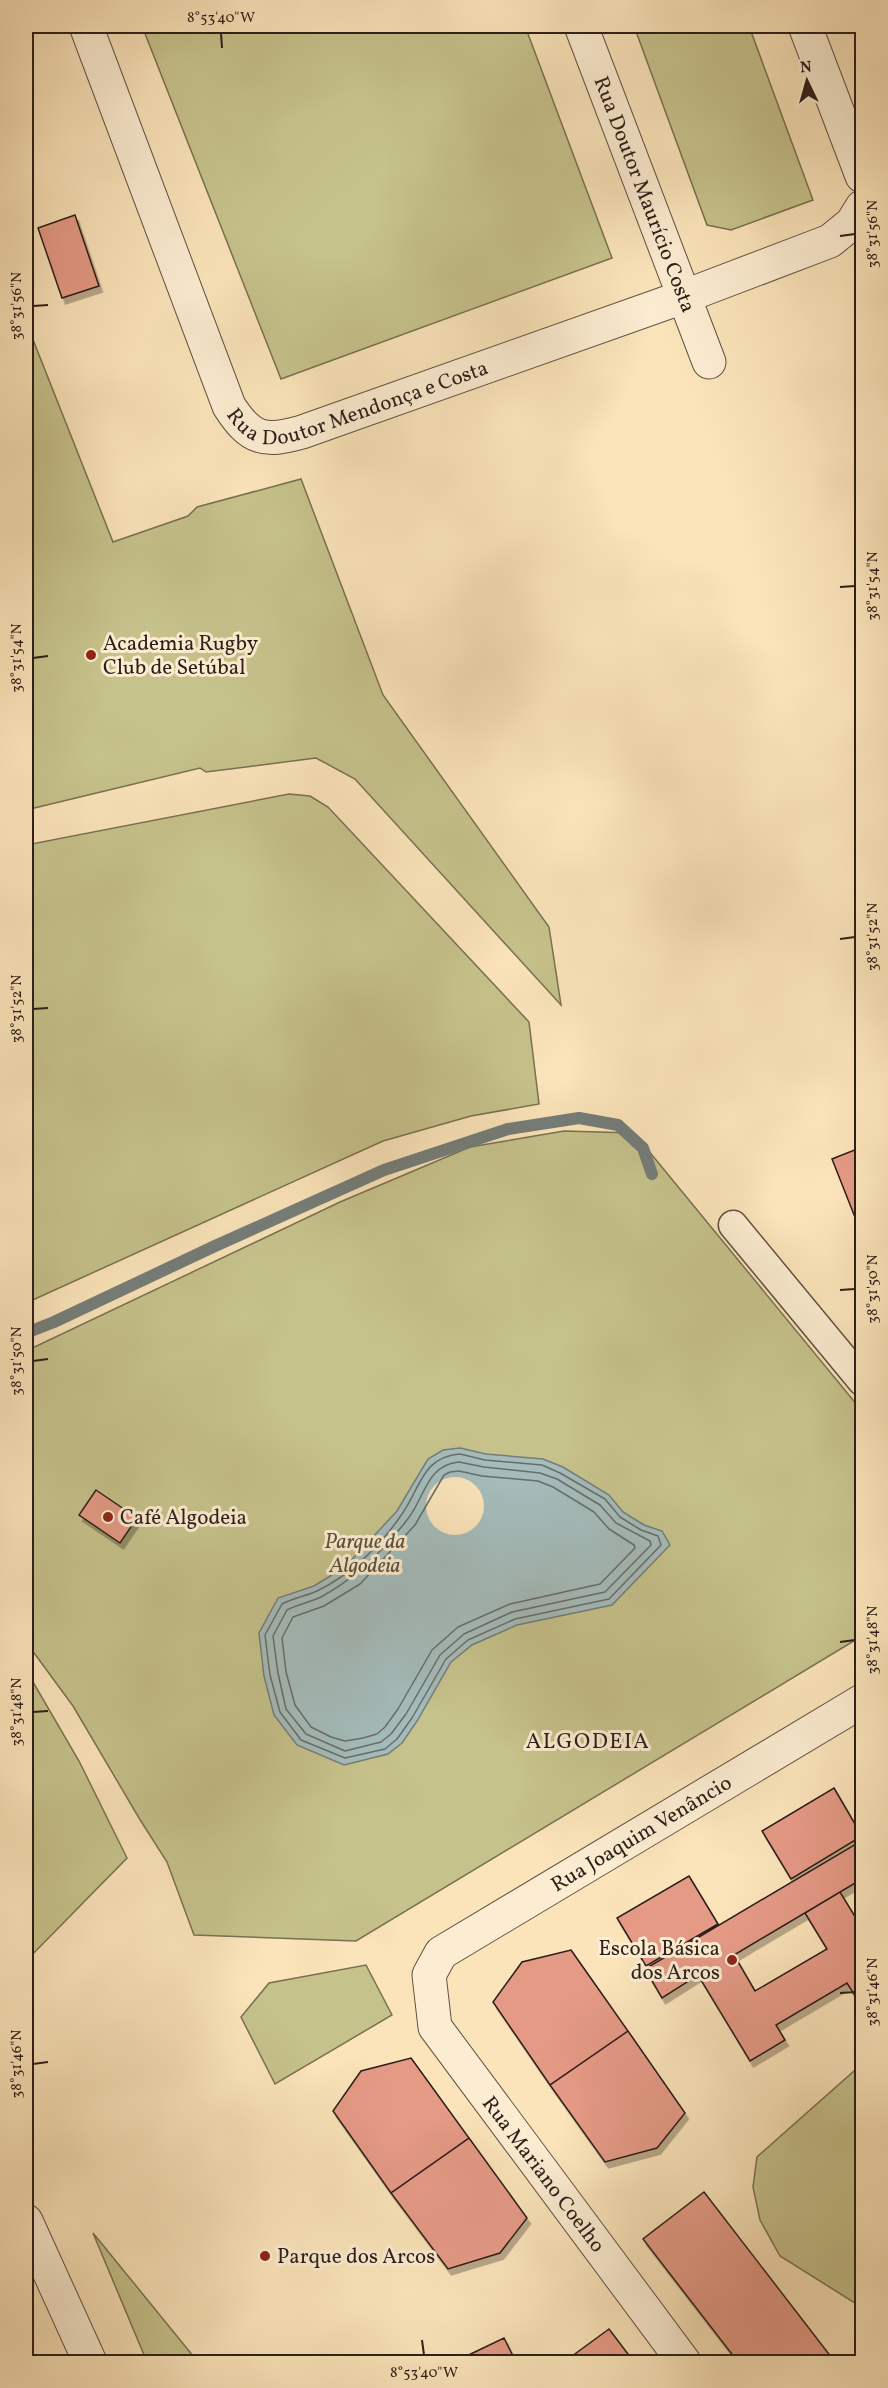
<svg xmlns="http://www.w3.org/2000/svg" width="888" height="2388" font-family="Vollkorn,serif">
<defs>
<filter id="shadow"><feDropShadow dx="3.5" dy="6" stdDeviation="0" flood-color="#0004"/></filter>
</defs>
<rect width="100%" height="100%" fill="#fbe4ba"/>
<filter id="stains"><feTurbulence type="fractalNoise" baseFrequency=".00333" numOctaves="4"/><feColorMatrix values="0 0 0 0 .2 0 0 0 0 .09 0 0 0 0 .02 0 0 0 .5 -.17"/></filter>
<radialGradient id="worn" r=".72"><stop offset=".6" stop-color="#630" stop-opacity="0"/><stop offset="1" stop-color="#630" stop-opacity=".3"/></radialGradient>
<path fill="#c6c28b" stroke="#797052" stroke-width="1.5" d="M142,26H525L612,258L281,379Z
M634,26H749L813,200L731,230L707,225Z
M26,322L113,542L188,516L197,507L301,479L383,695L549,927L561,1005L355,779L316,758L206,772L200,768L26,810Z
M289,794L310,796L328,807L529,1022L539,1104L471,1116L383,1141L26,1303V845Z
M564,1131L634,1133L862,1411V1636L356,1941L194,1935L167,1862L139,1818L73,1706L26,1642V1351L340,1202L470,1147Z
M26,1670L79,1761L127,1858L26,1961Z
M366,1965L392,2015L275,2084L241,2017L269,1983Z
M862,2064V2314L855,2303L780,2256L760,2220L753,2187L757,2157Z
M93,2233L198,2362H147Z"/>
<path fill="#a4bcbb" stroke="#747d7a" stroke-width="1.5" d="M460,1448L486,1454L543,1459L563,1467L609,1495L623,1512L644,1525L662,1531L670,1545L612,1605L517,1625L472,1645L451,1662L417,1721L402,1743L388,1754L344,1765L297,1745L274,1715L264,1676L259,1633L278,1598L314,1586L345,1567L397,1511L428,1459L443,1450Z"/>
<path fill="#fbe4ba" d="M426 1506a29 29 0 1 1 58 0a29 29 0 1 1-58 0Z"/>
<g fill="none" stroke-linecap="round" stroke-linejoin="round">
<path stroke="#686d6a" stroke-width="1.5" d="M460,1454L485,1460L542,1465L560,1473L605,1499L620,1517L641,1530L658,1536L661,1545L609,1599L515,1619L468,1640L446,1659L412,1718L397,1739L385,1749L345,1758L301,1740L280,1712L270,1675L265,1635L282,1604C293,1598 306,1596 317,1591C351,1575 381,1545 402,1514C421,1487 422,1457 460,1454Z
M459,1462L484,1467L540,1473L557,1479L600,1505L616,1523L650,1541L651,1545L605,1592L512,1612L464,1634L440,1655L406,1714L391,1734L381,1742L345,1751L306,1734L286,1709L278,1673L273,1636L287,1610C298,1604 311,1602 321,1597C356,1578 383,1551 407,1520C425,1498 426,1465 459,1462Z
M459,1471L482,1476L538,1481L553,1487L594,1512L609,1529L634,1545L635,1548L600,1584L510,1604L458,1627L432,1650L398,1709L385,1727L377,1734L363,1738L345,1741L331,1737L311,1727L295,1705L286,1672L282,1638L293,1617L324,1606L360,1584L415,1525L444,1475L450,1472Z"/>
<path stroke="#747d7a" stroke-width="12" d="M26,1333L54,1322L215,1246L384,1170L508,1129L579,1118L618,1125L643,1148L652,1174"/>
</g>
<path fill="#e59a86" stroke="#2c1e19" stroke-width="1.5" filter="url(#shadow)" d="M857,26H862V41Z
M75,215L99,286L62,298L38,228Z
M862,1147V1235L832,1159Z
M96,1490L137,1518L120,1543L79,1515Z
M834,1788L862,1836L791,1879L762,1831Z
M861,1841L862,1844V1879L734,1955L755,1991L827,1949L805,1913L840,1892L862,1928V1996L857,1999L847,1983L776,2025L785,2040L750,2061L698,1975L662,1998L645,1969Z
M689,1876L718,1924L646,1966L617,1918Z
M571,1950L628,2031L550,2085L493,2002L522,1962Z
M628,2031L685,2113L657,2148L605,2162L550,2085Z
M411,2058L469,2138L391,2193L333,2111L361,2071Z
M469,2138L527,2218L500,2253L448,2269L391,2193Z
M704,2192L835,2362H738L643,2239Z
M609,2329L634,2362H564Z
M504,2338L516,2362H454Z"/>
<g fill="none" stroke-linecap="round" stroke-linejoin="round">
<defs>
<path id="pedestrian" d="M733,1225L862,1381"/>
<g id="minor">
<path id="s1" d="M86,26L229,406C250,439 264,443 302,432L683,297L830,241L852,223L862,207"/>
<path id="s2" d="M581,26L709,362"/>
<path d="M805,26L862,176"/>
<path id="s3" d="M684,2362L435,2027L429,1975L441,1953L862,1701"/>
</g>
<path id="tertiary" d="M26,2221L90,2362"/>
</defs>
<use href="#pedestrian" stroke="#605041" stroke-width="31"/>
<use href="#minor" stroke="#605041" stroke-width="35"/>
<use href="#tertiary" stroke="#605041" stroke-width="35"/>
<use href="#pedestrian" stroke="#fcedd2" stroke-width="28"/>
<use href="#minor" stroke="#fcedd2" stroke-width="33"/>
<use href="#tertiary" stroke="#fcedd2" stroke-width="33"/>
</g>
<path fill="none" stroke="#2c1e19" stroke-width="2" d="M221,33L222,48M840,236L855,234M33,306L48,305M840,587L855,586M33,658L48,656M840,939L855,937M33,1009L48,1008M840,1290L855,1289M33,1361L48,1359M840,1642L855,1640M33,1712L48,1711M840,1993L855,1992M33,2064L48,2062M422,2340L424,2355"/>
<g fill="#8f2418" stroke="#fcedd2" stroke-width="2">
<circle cx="91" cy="655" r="6"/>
<circle cx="108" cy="1517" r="6"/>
<circle cx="732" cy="1960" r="6"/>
<circle cx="265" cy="2256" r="6"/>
</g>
<g text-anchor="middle" stroke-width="6" stroke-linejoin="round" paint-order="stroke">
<g font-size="21" fill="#2c1e19" stroke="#fcedd2">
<text dy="7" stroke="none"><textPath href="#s2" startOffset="180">Rua Doutor Maurício Costa</textPath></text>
<text dy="7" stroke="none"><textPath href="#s1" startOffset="550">Rua Doutor Mendonça e Costa</textPath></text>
<text dy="7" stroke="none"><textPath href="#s3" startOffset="728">Rua Joaquim Venâncio</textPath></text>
<text transform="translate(544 2174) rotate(53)" y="7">Rua Mariano Coelho</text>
</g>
<g font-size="21" fill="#2c1e19" stroke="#fcedd2" text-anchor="start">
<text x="103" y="650">Academia Rugby<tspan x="103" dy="24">Club de Setúbal</tspan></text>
<text x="120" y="1524">Café Algodeia</text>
<text x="720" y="1955" text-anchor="end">Escola Básica<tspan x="720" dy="24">dos Arcos</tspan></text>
<text x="277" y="2263">Parque dos Arcos</text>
</g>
<g font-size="21" font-style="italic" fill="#5a4f3b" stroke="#fcedd2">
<text x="365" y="1548">Parque da<tspan x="365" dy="24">Algodeia</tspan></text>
</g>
<g font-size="22" letter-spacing="1.5" fill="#2c1e19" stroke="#fcedd2">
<text x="588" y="1748">ALGODEIA</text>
</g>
</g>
<rect width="888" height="2388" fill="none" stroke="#fbe4ba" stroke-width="66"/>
<g transform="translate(807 81) rotate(355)" stroke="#fcedd2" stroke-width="4.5" paint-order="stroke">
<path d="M0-4.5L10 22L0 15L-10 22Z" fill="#2c1e19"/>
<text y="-9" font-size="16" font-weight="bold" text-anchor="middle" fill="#2c1e19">N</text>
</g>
<rect x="33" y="33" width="822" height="2322" fill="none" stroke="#2c1e19" stroke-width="2"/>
<g font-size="15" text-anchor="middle" fill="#2c1e19">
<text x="221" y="22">8°53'40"W</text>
<text transform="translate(872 234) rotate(-90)" y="5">38°31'56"N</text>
<text transform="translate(16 306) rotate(-90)" y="5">38°31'56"N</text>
<text transform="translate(872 586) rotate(-90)" y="5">38°31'54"N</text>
<text transform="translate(16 658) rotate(-90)" y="5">38°31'54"N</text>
<text transform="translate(872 937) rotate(-90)" y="5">38°31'52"N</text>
<text transform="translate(16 1009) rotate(-90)" y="5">38°31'52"N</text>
<text transform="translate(872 1289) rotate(-90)" y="5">38°31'50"N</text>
<text transform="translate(16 1361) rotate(-90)" y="5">38°31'50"N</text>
<text transform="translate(872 1640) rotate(-90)" y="5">38°31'48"N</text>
<text transform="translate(16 1712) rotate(-90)" y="5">38°31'48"N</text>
<text transform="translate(872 1992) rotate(-90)" y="5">38°31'46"N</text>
<text transform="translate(16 2064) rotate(-90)" y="5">38°31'46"N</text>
<text x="424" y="2377">8°53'40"W</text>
</g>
<rect width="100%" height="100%" filter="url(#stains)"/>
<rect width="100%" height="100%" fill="url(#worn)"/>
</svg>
